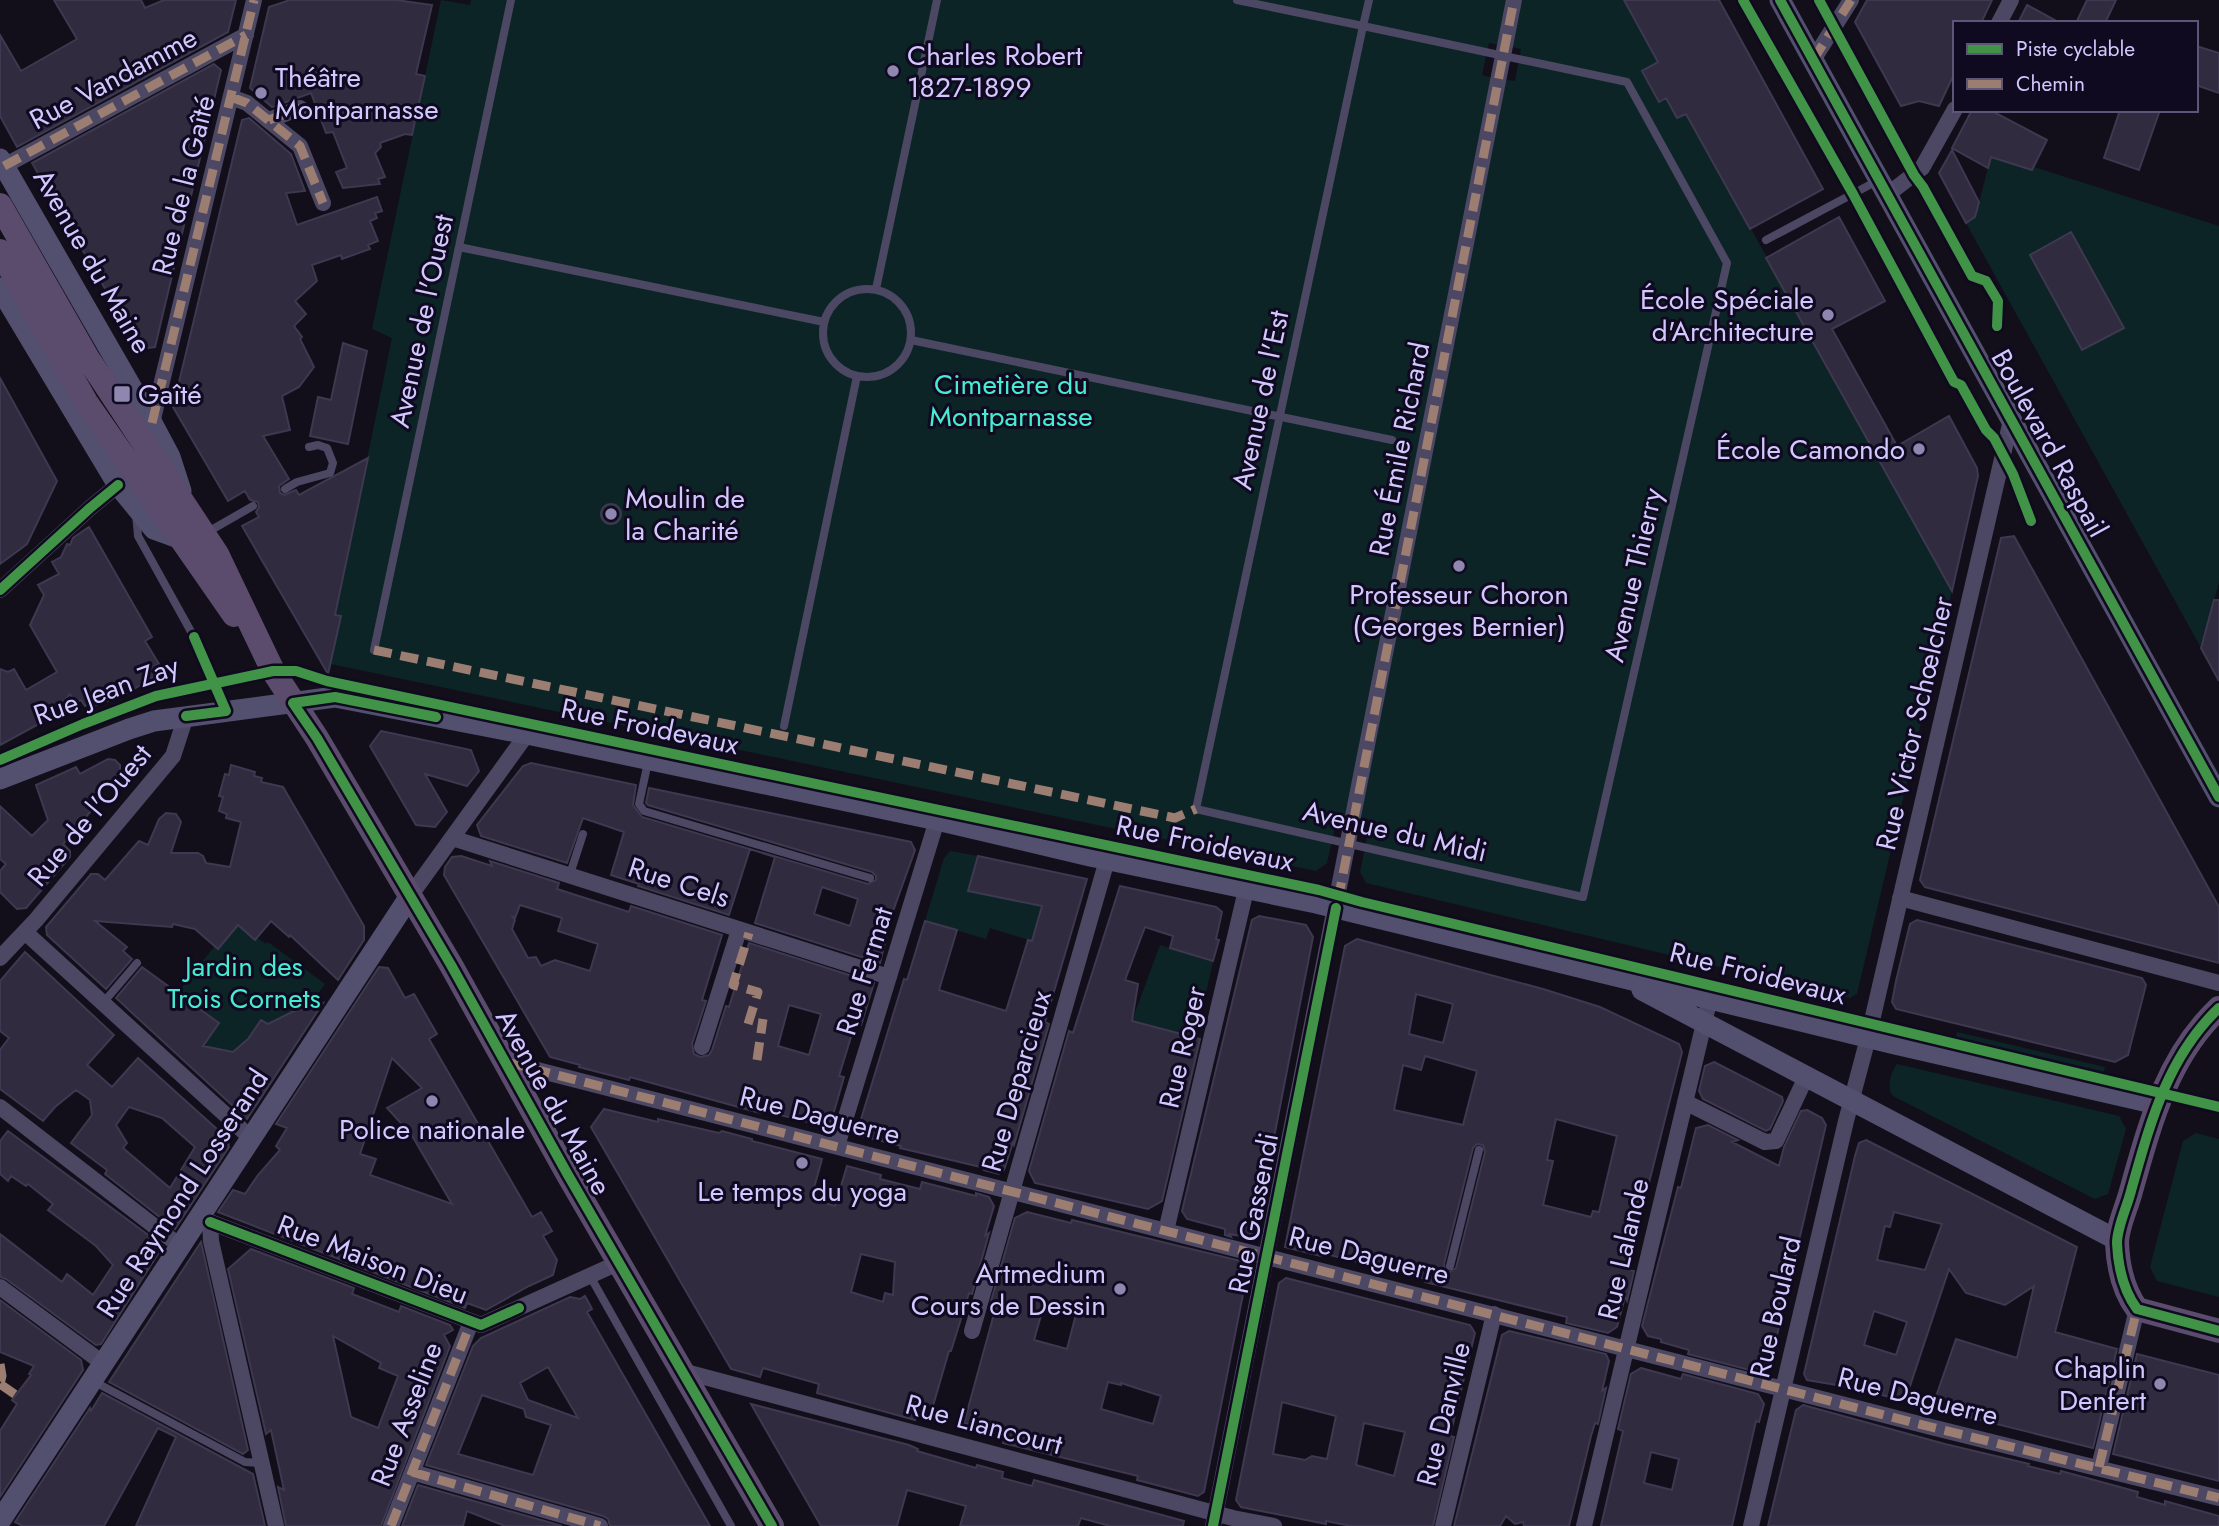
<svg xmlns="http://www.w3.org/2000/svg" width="2219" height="1526" font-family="Jost,sans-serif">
<rect width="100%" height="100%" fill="#120f1a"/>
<path fill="#0d2427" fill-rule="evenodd" d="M441,0L470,5L471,0H1507L1498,45L1489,43L1482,75L1492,78L1345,828L1335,827L1327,863L1316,871L331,664L340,617L335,615L392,338L372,329Z
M1521,0H1624L1952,591L1857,994L1850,998L1366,883L1360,872L1368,833L1358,831L1506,80L1515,81L1521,49L1512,47Z
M1991,157L2032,170L2034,167L2219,226V583L2200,646L1966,223L1975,217ZM2071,233L2124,328L2082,350L2030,256Z
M950,851L978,856L969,891L1035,905L1045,902L1032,941L990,928L986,939L925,921L944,858Z
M238,926L255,940L257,938L266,944L268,942L325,984L308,1007L292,1012L268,1024L261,1020L248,1039L233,1052L229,1051L226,1059L205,1044L218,1021L178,992L214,947L219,949Z
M1160,945L1213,962L1196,1037L1132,1021Z
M1957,1032L2105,1067L2103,1074L1956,1038Z
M1897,1064L2119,1116L2126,1129L2108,1194L2095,1199L1893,1096C1886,1088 1891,1072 1897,1064Z
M2196,1133L2219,1139V1297L2157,1281L2150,1267L2183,1141Z"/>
<path fill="#302b3e" stroke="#3e3850" stroke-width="2" fill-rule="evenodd" d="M54,0H141L145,8L164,0H236L228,32L17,147L0,116V35L21,71L77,39Z
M290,0H396L432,5L416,74L425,76L412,135L405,134L380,143L381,147L375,153L385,177L378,179L380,184L343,188L336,172L347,168L333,132L326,133L311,93L272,107L250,88L269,7Z
M1624,0H1719L1823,189L1750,229L1686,114L1677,118L1666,98L1659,102L1642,71L1658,62Z
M1867,0H1992L1981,23H1955V72L1939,106L1919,101L1901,106L1855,22Z
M2087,0H2116L2105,23H2076Z
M2027,5L2060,23H2018Z
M2196,46L2219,53V93L2196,85Z
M214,64L221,70L155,347L140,349L32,163Z
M1972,110H1990L2047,140L2032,170L1991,157L1988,168L1952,148Z
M2120,110H2160L2139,170L2104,158Z
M249,118L291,154L305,191L286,193L297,225L377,197L382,211L375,213L377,218L370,221L378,241L368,245L370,249L342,259L341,255L312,265L317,281L295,301L306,314L294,326L302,337L300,339L314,367L299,387L282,396L290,430L263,436L289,479L279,486L280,493L284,495L296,490L299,495L368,458L335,615L341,616L328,674L242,526L259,517L256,512L259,507L258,502L250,500L245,491L228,501L173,407L242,120Z
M1952,150L1979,202L1975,217L1966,223L1939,173Z
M1839,217L1885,301L1832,329L1897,446L1949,416L1977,468L1978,476L1952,591L1766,258Z
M2071,232L2124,328L2082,350L2030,255Z
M343,343L367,351L348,444L310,436L318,397L331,400Z
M0,378L57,481L27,544L0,564Z
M601 514a10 10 0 1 1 20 0a10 10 0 1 1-20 0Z
M89,527L152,637L145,641L159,664L156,665L160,673L124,695L91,707L89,704L85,706L81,700L75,703L70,694L48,719L0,745V669L8,672L14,669L26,690L57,672L30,625L44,595L38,585L59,574L52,562L61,557L67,544L70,545L73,538Z
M2014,536L2219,907V963L1925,887L1920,880L2001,538Z
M2214,600H2219V681L2201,648Z
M381,731L471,750L479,771L467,786L425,774L447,812L435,827L416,825L370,746Z
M108,759L115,760L120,765V777L91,795L96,805L63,844L70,851V857L26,908L17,909L0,892V871L6,864L0,859V806L32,836L48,820L36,785L76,767L80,774Z
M531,763L636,785L633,805L642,817L868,884L876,880V876L872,872L648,805L646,803L649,788L911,842L915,850L892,914L880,963L755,923L775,857L750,849L729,915L638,886L639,884L611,875L624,832L583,818L567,863L481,836L477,825L523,766ZM822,887L858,899L850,926L814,914Z
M231,765L255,772L254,776L262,778L261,782L283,787L364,926V940L338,980L290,935L289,937L271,921L255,940L238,925L218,949L195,929L173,924L172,927L95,921L127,947L123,951L132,959L106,989L47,935L46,927L91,874H98L105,880L139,841L148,845L159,819L166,813L176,814L181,822L171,853H198L203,856L206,863L230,867L241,822L226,818L227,814L219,811L223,797L219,796L225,774L229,775Z
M461,856L492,866L490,861L559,883L557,889L629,912L631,906L722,935L702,1000L706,1001L692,1044L694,1054L700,1057L709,1055L712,1050L726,1006L729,1007L749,943L874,983L861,1025L855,1024L839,1076L844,1077L831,1122L823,1126L761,1110L760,1113L630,1077L629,1080L579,1067L580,1065L550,1057L444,875L445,867L452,857ZM520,905L562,918L558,931L598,944L590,971L555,960L541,966L536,957L528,958L512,929L515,920L513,917L515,918ZM789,1005L821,1014L809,1055L778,1046Z
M978,856L1087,879L1045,1022L1049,1024L1014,1145L1013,1142L1004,1170L999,1174L984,1170L985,1168L900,1148L901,1146L861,1136L858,1129L904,979L907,980L925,921L957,930L939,990L1006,1011L1028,940L1032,941L1042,906L968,891Z
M1120,886L1216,907L1222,912L1216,939L1219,940L1213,961L1170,948L1173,936L1145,927L1125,980L1138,984L1132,1021L1200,1039L1162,1201L1148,1209L1035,1183L1029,1171L1069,1031L1073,1033Z
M1259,916L1306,925L1313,937L1256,1230L1246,1237L1229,1234L1231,1237L1225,1235V1229L1187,1219L1182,1211L1252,920Z
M1917,920L2142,978L2146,985L2128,1055L2115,1062L1896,1009L1892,1002L1896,981L1910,924Z
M1357,939L1543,989L1600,1007L1679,1044L1682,1052L1627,1270L1634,1271L1627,1301L1625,1297L1617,1327L1608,1333L1566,1323L1567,1317L1425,1282L1426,1279L1322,1253L1321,1256L1285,1247L1345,946ZM1416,994L1453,1004L1443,1043L1409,1034ZM1425,1056L1477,1071L1463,1125L1394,1110L1403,1065L1421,1070ZM1556,1119L1617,1136L1599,1212L1593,1211L1591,1217L1543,1205L1553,1161L1547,1160ZM1477,1144L1483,1145L1485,1152L1456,1268L1449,1272L1445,1270L1444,1264L1473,1148Z
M25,952L114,1035L87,1065L112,1087L138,1058L228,1139L229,1147L175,1229L105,1174L107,1170L71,1143L92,1115L90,1100L76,1090L55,1107L43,1121L0,1089V1050L9,1038L0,1031V981ZM129,1107L162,1118L195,1147L170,1188L123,1148L127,1143L116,1125Z
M142,967L219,1023L203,1046L233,1052L248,1039L261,1020L268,1024L292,1012L323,1003L247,1119L116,998Z
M379,967L388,968L405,998L414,994L437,1034L429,1039L532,1217L541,1212L552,1231L543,1236L557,1260L553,1275L529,1286L486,1310L467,1303L465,1308L218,1212L233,1190L245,1194L258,1175L280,1150L276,1146L287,1128L276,1124ZM392,1058L422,1088L387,1108L411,1134L452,1204L370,1175L376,1159L360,1154Z
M1714,1062L1782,1097L1783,1101L1770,1129L1766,1131L1703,1099L1699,1091L1705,1066Z
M604,1109L658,1122V1119L719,1133L722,1131L752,1139V1141L822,1159L811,1199L835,1206L847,1166L881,1175L880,1179L920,1189L922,1182L976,1196V1193L989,1197L994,1206L985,1236L989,1233L972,1294L969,1293L951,1351H949L930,1416L917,1413L915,1420L817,1393L819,1384L763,1368L760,1377L731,1369L591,1127ZM861,1254L895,1262L893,1295L885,1293L883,1302L851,1292Z
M1807,1110L1822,1118L1826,1125L1770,1365L1757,1372L1688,1354L1689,1350L1661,1342V1339L1648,1336L1642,1326L1678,1187L1681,1188L1696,1128L1708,1125L1738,1140L1732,1142L1779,1166L1784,1147L1801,1111Z
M8,1131L163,1246L101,1344L96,1345L6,1279L0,1277V1234L62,1282L67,1274L93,1295L113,1265L96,1246L48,1210L53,1204L28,1184L26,1186L11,1176L8,1181L0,1174V1141Z
M1866,1140L2077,1247L2055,1332L2117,1349L2093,1448L1932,1408L1956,1339L2017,1358L2034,1286L2005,1305L1966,1293L1949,1269L1905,1401L1882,1395L1883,1390L1850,1382L1848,1387L1807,1380L1804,1374L1855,1156L1859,1143ZM1894,1212L1942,1224L1925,1270L1877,1260L1885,1226L1890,1227ZM1874,1311L1907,1322L1896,1355L1864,1345Z
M1027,1212L1071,1223L1072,1220L1241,1261L1247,1274L1204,1492L1198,1496L1137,1480L1138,1476L1003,1443L1006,1434L964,1423L997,1303L991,1301L1015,1218ZM1044,1305L1076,1314L1067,1349L1034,1340ZM1108,1382L1121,1385V1383L1161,1396L1153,1424L1101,1409Z
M201,1242L248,1450L243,1454L109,1382Z
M251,1249L354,1288L352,1294L399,1312L401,1306L450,1325L453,1330L444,1335L450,1346L381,1526H286L278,1487L284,1490L271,1430L266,1434L228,1269ZM333,1336L381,1363L379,1368L398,1376L378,1428L351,1417Z
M1286,1278L1470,1325L1475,1333L1450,1436L1454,1437L1433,1526H1351L1326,1521V1524L1241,1507L1236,1500L1279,1283ZM1282,1402L1336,1416L1327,1459L1312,1456L1305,1460L1273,1454ZM1364,1423L1405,1432L1394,1476L1356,1465Z
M585,1296L592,1309L587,1312L710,1526H610L608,1519L603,1516L426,1465L473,1346L481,1338L570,1297L580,1299ZM548,1367L578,1418L528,1400L520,1383ZM482,1395L524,1409L526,1417L551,1425L533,1475L458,1454Z
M0,1300L81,1360L83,1370L0,1497V1431L17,1404L12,1400L31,1375L29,1374L34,1366L0,1352Z
M1509,1331L1606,1354L1609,1361L1602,1391L1606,1388L1598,1424L1595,1423L1591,1436L1569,1526H1524L1523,1522L1515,1524L1506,1516L1500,1526H1454L1502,1335Z
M2137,1354L2219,1375V1481L2113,1454Z
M1641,1368L1681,1379L1683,1374L1758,1394L1764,1404L1759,1422L1756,1421L1732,1526H1601L1623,1431L1618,1429L1631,1374ZM1651,1452L1679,1459L1672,1490L1644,1483Z
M102,1393L253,1474L265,1526H136L176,1437L158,1428L104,1526H23L15,1522L90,1408L91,1411Z
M751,1404L909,1445L918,1449L917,1451L976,1468L977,1465L1003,1472L1002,1478L1032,1486L1034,1480L1184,1521L1183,1526H1110L1081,1518L1078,1526H960L966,1506L907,1490L897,1526H821Z
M1803,1405L1945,1444L2029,1464L2028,1466L2060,1474L2061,1471L2138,1492L2137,1497L2165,1505V1501L2219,1516V1526H1768L1796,1410Z
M418,1485L562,1526H505L467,1511L463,1526H402Z"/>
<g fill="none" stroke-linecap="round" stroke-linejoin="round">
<path stroke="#4c4864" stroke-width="8" d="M1237,0L1363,26L1627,82L1727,263L1583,897L1196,809C1252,548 1307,287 1363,26L1369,0
M1766,240L1877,181
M459,247L824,322
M823 333a44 44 0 1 1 88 0a44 44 0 1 1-88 0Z
M876,289L937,0
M911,340L1392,440
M285,489L297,482L330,473L333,463L327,448L318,445L309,447
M136,514L138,536L194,637
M206,533L253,506
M374,650L511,0
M784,726L857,376
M648,762L639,804L644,811L870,878
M570,874L583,834
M103,1003L137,963
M1450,1266L1479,1150
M590,1276L731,1526
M93,1381L245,1462L262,1463"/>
<path stroke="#4c4864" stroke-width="16" d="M1999,23L2011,0
M1813,60L1851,0
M231,97L247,103L300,146L323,203
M269,120L300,108
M4,166L246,35
M1887,195L1922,168L1955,109
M152,423L254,0
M0,590L90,508L118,485
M452,838L889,977
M410,896L527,734
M1900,898L2219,983
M25,932L251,1138
M0,958L36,920L173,756L186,716
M702,1047L739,930
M506,1062L1931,1427L2219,1498
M1685,1102L1765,1142L1776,1141L1806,1077
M0,1107L180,1246
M837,1146L937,820
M201,1216L210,1222L481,1325L618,1263
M210,1222L211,1241L276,1526
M1166,1231L1246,890
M0,1287L104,1364
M972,1331L1107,860
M682,1371L1233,1518L1274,1526
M2099,1467L2137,1309
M412,1472L600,1526
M391,1526L471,1322
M1213,1526L1514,0
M1443,1526L1494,1314
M1584,1526L1710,998
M1751,1526L1846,1121L1868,1038L2011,420"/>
<path stroke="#534f6f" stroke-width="21" d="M1780,0L2219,797
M0,159L152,423L170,457L181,491
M0,288L118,485L154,529L179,538
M0,779L129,729L154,721L335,697L527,734L937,820L1090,856L1316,903L1895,1044L2157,1104
M1642,990L2117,1240
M0,1521L410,896"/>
<path stroke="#5b4b6d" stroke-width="24" d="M0,205L87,357L217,554L273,671L317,738L451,965L568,1175L772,1526
M0,251L86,402L234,615
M2219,1008C2167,1057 2150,1124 2131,1191C2127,1207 2117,1227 2117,1243C2118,1267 2123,1290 2137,1309L2219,1331"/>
<path stroke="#9b7d72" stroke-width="9" stroke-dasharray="18 9" stroke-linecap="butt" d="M1813,60L1851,0
M231,97L247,103L300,146L323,203
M269,120L300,108
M4,166L246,35
M152,423L254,0
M374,650L1175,818L1196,809
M1338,900L1514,0
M748,1024L758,992L733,985L749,933
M757,1060L763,1019
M506,1062L1931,1427L2219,1498
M0,1364L2,1376L0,1384
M0,1384L16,1395
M2099,1467L2137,1309
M412,1472L600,1526
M391,1526L471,1322"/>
<defs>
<path id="cycleway" d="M1743,0L1853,194L1954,382L1961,385L1986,430L1994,438L2013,474L2031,521
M1780,0L2219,797
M1819,0L1914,175L1923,187L1972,276L1986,281L1998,301L1997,326
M0,590L90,508L118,485
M186,716L226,711L194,637
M436,717L335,697L293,703L317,738L451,965L568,1175L772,1526
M0,760L83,724L156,696L273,671H296L327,681L1319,890L1362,902L2219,1107
M2219,1008C2167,1057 2150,1124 2131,1191C2127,1207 2117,1227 2117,1243C2118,1267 2123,1290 2137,1309L2219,1331
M210,1222L481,1325L519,1308
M1213,1526L1336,908"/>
</defs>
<use href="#cycleway" stroke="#0f0a1f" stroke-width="15"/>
<use href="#cycleway" stroke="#419447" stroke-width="10"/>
</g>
<g fill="#8f87af" stroke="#0f0a1f" stroke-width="2.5">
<circle cx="893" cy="71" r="7"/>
<circle cx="261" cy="93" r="7"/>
<circle cx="1828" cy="315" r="7"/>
<rect x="113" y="385" width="18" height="18" rx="3.5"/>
<circle cx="1919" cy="449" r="7"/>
<circle cx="611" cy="514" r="7"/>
<circle cx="1459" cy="566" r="7"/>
<circle cx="432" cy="1101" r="7"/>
<circle cx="802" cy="1163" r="7"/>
<circle cx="1120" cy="1289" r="7"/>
<circle cx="2160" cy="1384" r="7"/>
</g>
<g text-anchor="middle" stroke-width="6" stroke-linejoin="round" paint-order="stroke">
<g font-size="28" fill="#d3c7ff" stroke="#0f0a1f" text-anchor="start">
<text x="907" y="65">Charles Robert<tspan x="907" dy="32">1827-1899</tspan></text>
<text x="275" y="87">Théâtre<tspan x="275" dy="32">Montparnasse</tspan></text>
<text x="1814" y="309" text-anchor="end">École Spéciale<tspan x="1814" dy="32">d'Architecture</tspan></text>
<text x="138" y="404">Gaîté</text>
<text x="1905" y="459" text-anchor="end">École Camondo</text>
<text x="625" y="508">Moulin de<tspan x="625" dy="32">la Charité</tspan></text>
<text x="1459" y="604" text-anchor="middle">Professeur Choron<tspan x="1459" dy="32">(Georges Bernier)</tspan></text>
<text x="432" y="1139" text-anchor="middle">Police nationale</text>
<text x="802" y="1201" text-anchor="middle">Le temps du yoga</text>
<text x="1106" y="1283" text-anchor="end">Artmedium<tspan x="1106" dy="32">Cours de Dessin</tspan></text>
<text x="2146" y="1378" text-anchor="end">Chaplin<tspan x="2146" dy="32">Denfert</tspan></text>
</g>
<g font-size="28" fill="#d3c7ff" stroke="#0f0a1f">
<text transform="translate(113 78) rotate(-28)" y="10">Rue Vandamme</text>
<text transform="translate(183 185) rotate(-76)" y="10">Rue de la Gaîté</text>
<text transform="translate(93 261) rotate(60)" y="10">Avenue du Maine</text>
<text transform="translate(421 321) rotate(-78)" y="10">Avenue de l'Ouest</text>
<text transform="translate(1260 400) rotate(-78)" y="10">Avenue de l'Est</text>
<text transform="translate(2050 443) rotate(61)" y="10">Boulevard Raspail</text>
<text transform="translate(1399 449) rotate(-79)" y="10">Rue Émile Richard</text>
<text transform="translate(1633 575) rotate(-77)" y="10">Avenue Thierry</text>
<text transform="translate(106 690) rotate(-20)" y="10">Rue Jean Zay</text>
<text transform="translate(1914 723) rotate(-77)" y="10">Rue Victor Schœlcher</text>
<text transform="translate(650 726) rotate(12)" y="10">Rue Froidevaux</text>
<text transform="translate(89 815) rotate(-50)" y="10">Rue de l'Ouest</text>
<text transform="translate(1395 831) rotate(13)" y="10">Avenue du Midi</text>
<text transform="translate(1205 843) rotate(12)" y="10">Rue Froidevaux</text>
<text transform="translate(679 882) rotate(18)" y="10">Rue Cels</text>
<text transform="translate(864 971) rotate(-73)" y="10">Rue Fermat</text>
<text transform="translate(1758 973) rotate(14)" y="10">Rue Froidevaux</text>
<text transform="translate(1182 1047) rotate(-77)" y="10">Rue Roger</text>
<text transform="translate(1016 1081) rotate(-74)" y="10">Rue Deparcieux</text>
<text transform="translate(554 1102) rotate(61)" y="10">Avenue du Maine</text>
<text transform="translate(820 1115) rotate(14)" y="10">Rue Daguerre</text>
<text transform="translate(182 1193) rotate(-57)" y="10">Rue Raymond Losserand</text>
<text transform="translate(1253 1213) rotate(-79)" y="10">Rue Gassendi</text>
<text transform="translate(1623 1249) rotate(-77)" y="10">Rue Lalande</text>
<text transform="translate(1369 1255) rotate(14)" y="10">Rue Daguerre</text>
<text transform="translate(373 1259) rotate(21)" y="10">Rue Maison Dieu</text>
<text transform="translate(1775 1307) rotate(-77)" y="10">Rue Boulard</text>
<text transform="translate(1918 1396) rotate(14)" y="10">Rue Daguerre</text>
<text transform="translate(406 1414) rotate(-69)" y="10">Rue Asseline</text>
<text transform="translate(1443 1414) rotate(-76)" y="10">Rue Danville</text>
<text transform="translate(984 1424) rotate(15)" y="10">Rue Liancourt</text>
</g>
<g font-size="28" fill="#47ebd2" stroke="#0f0a1f">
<text x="1011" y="394">Cimetière du<tspan x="1011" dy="32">Montparnasse</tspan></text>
<text x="244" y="976">Jardin des<tspan x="244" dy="32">Trois Cornets</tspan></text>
</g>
</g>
<rect x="1953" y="21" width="245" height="91" fill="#0f0a1f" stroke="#5d5679" stroke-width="2"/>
<rect x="1967" y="44" width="35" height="10" fill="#419447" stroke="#5d5679" stroke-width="2"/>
<text x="2016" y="56" font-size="21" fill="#d3c7ff">Piste cyclable</text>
<rect x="1967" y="79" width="35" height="10" fill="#9b7d72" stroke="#5d5679" stroke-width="2"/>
<text x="2016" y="91" font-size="21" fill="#d3c7ff">Chemin</text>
</svg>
